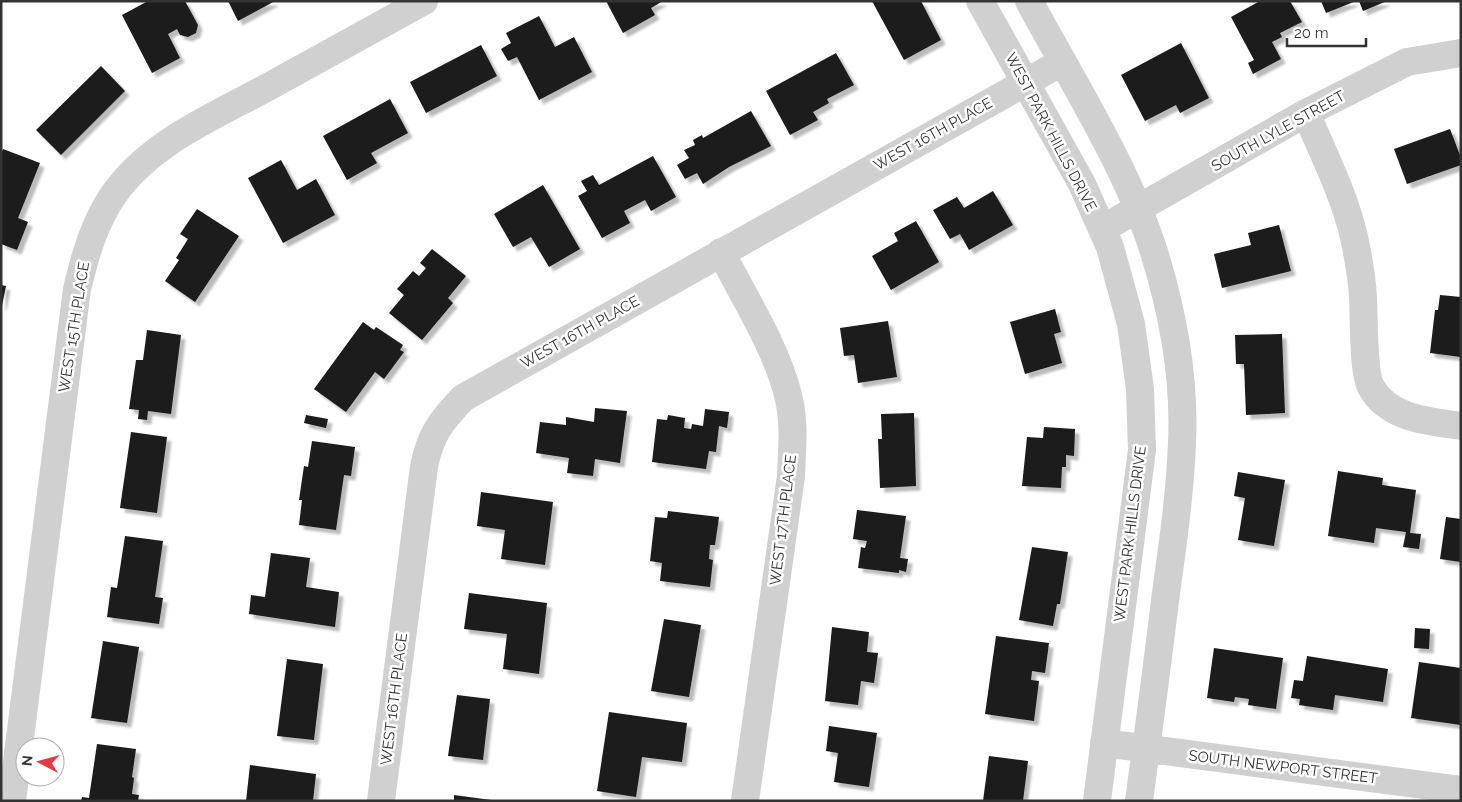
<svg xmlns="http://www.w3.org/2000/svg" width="1462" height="802" font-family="Raleway,sans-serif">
<defs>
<filter id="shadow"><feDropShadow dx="4.5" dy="4.5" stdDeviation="1" flood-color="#0004"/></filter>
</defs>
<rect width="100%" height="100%" fill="#fff"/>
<path fill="#1a1a1a" filter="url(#shadow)" d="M148,1H185L198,25L196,33L188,37L180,35L177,29L168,34L180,58L152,73L122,15Z
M228,1H275L238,21Z
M606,1H663L651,8L655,15L623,33Z
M872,1H921L941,40L904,60Z
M1260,1H1290L1302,22L1280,33L1282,37L1272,42L1281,59L1253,74L1248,63L1254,60L1231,17Z
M1321,1H1356L1326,13Z
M1359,1H1387L1363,11Z
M539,16L555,47L574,37L592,72L539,100L517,57L508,61L501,49L511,43L506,33Z
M1181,43L1209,98L1180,113L1176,105L1145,121L1121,75Z
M481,45L497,76L426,113L410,82Z
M836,53L854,85L827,99L829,103L813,112L818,120L790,135L766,91Z
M101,66L125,91L61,155L36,130Z
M390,99L408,133L371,153L377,163L347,180L323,136Z
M751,111L771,146L729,167L703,184L697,173L685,179L677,165L689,158L684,150L695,145L693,140L702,135L703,138Z
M1450,129L1461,158V165L1407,184L1394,149Z
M3,149L40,163L18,218L28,222L17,250L1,244V154Z
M653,156L676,197L651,211L645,200L624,211L630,223L602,238L578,196L587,191L581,181L593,175L599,185Z
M281,160L297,190L316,179L335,215L283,243L248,178Z
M543,185L580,249L549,267L531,237L513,247L494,214Z
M993,191L1013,225L969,250L960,234L950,239L933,210L957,197L964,208Z
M197,209L239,236L195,302L165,281L179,260L176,258L188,239L180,234Z
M916,221L939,262L891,290L872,256L898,241L894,233Z
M1279,225L1291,271L1222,288L1214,254L1251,245L1248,233Z
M432,249L466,276L448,298L453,303L422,340L389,313L404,295L397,289L413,271L419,276L426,268L420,263Z
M1,285L6,286L2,306H1Z
M1440,295L1461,297V357L1430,353L1435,310H1438Z
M1055,309L1061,332L1054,334L1062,363L1025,374L1010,322Z
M888,321L897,377L858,383L854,355L844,356L840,328Z
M363,322L374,330L376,327L403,345L400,350L404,352L384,379L375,372L346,412L314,389Z
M147,330L181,335L171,414L148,411L147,420L138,419L139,410L129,409L136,360H143Z
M1282,334L1285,413L1246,415L1244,364H1236L1235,335Z
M595,408L627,411L620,463L595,459L593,476L567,473L569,458L536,453L540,422L566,425V417L594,422Z
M705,409L729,412L727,428L719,426L716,452L709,451L706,469L652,462L657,419L667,420L668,415L685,418L684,428L691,429L692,424L703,426Z
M914,413L916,486L880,488L878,439H882L881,414Z
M306,415L328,419L326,428L304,423Z
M1044,427L1075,429L1074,456L1066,455V467H1062L1061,488L1022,486L1027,437L1043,438Z
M131,432L167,437L157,513L120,508Z
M312,441L355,447L351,476L344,475L336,530L299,525L302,500H299L304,466L308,467Z
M1338,471L1383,478L1382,485L1416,490L1410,533L1421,534L1419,549L1403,547L1406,532L1376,528L1374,543L1328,536Z
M1238,472L1285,480L1274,546L1238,540L1245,498L1234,496Z
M481,492L553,502L545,565L501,559L505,530L477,526Z
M857,510L906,516L900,558L908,559L906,572L899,570V573L858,568L861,547L865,548L867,541L853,539Z
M668,511L719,517L715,545H710L709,559L713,560L710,587L660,581L662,563L650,561L655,517L667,518Z
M1446,517L1461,519V562L1440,559Z
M125,536L163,541L155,597L163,598L159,624L107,617L111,587L117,588Z
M1032,547L1068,552L1060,604H1057L1053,626L1019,620Z
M271,553L310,558L306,587L339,592L335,627L249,614L251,595L265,597Z
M469,593L547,603L539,674L503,669L507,634L464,629Z
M664,619L701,625L689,697L651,691Z
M832,627L869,632L867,652L878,653L874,683L861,681L858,705L825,701Z
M1415,628L1430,629L1429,649L1414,648Z
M996,636L1049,643L1045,673L1032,671L1031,680L1039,681L1034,721L985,714Z
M103,641L139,647L127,723L91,718Z
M1214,648L1283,658L1276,709L1248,705L1249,699L1235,697L1234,702L1207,698Z
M1307,656L1388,669L1383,702L1335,695L1333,710L1299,705L1300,699L1291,698L1294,680L1303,681Z
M287,659L323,664L314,740L277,736Z
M1419,662L1461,668V725L1411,718Z
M457,695L490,699L483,760L448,756Z
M609,712L687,723L682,762L642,757L636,797L597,791Z
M829,726L877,733L869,787L834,782L838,753L826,751Z
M97,744L136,749L132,777L134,778L132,794L139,795L138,801H81L82,797L89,798Z
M989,756L1028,761L1023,801H983Z
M250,765L316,774L313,801H246Z
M454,795L491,800V801H454Z"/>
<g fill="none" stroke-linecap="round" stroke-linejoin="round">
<path stroke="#d0d0d0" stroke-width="28" d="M980,1L1082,184L1110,247L1131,324L1140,389L1142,450L1097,801
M1029,1C1071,79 1128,169 1154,252C1173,313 1185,379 1182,443C1180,496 1172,548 1165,601C1157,668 1148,734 1139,801
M1306,113C1323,153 1344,194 1354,237C1358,256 1362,277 1363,297C1364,315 1363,373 1371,387C1389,419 1428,421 1461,426
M1102,229L1306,113L1407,62L1461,53
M721,252C744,297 776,347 788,395C795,422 792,449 791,476L745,801
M1104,743L1461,790
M12,801L77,289C85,256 94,223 114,194C151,142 213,117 268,87C320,58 372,30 424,1
M381,801L424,467C430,435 441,421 463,398L1062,62"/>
</g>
<g text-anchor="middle" stroke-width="5" stroke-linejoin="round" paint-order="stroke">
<g font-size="15" fill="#333" stroke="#fff">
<text transform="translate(1278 131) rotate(-29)" y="5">SOUTH LYLE STREET</text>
<text transform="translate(1051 132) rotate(62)" y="5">WEST PARK HILLS DRIVE</text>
<text transform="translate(933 134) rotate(-29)" y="5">WEST 16TH PLACE</text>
<text transform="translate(74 327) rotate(-81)" y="5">WEST 15TH PLACE</text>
<text transform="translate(580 332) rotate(-29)" y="5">WEST 16TH PLACE</text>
<text transform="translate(783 520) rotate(-83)" y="5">WEST 17TH PLACE</text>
<text transform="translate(1130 534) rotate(-83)" y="5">WEST PARK HILLS DRIVE</text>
<text transform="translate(394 699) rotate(-83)" y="5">WEST 16TH PLACE</text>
<text transform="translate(1283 767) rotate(7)" y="5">SOUTH NEWPORT STREET</text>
</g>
</g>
<rect width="1462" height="802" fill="none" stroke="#333333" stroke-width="5"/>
<g transform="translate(40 762) rotate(276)"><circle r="24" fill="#ffffff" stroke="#adadad"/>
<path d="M0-4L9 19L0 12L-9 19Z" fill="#e63946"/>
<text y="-8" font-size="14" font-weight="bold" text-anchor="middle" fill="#333333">N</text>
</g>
<path d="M1287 38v8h79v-8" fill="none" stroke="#333333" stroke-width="2.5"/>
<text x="1294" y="38" font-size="15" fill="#333333" stroke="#ffffff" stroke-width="4" paint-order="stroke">20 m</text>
</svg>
